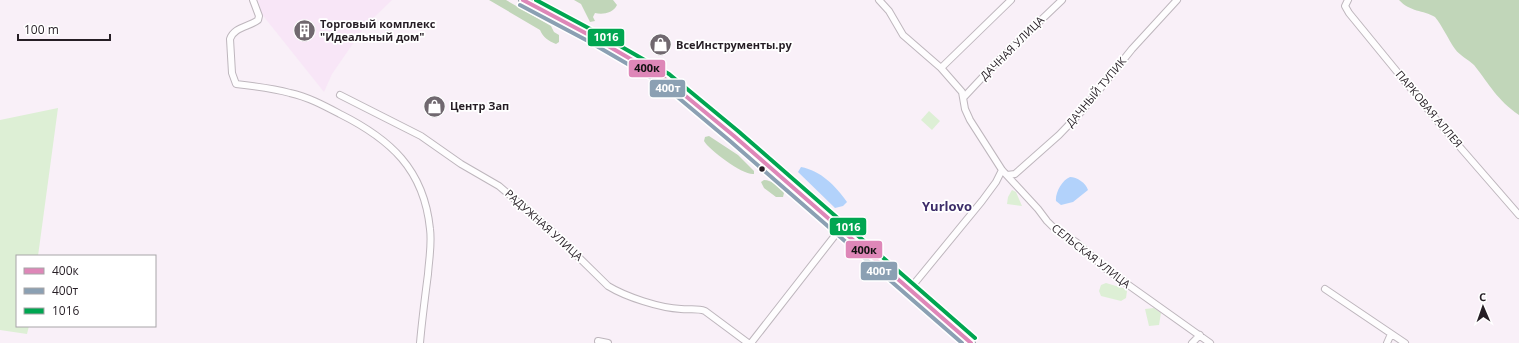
<svg xmlns="http://www.w3.org/2000/svg" width="1519" height="343" font-family="'Open Sans',sans-serif">
<rect width="100%" height="100%" fill="#f9f0f8"/>
<path fill="#f8e6f7" d="M258,0H392L365,26L332,74L324,92L261,13Z"/>
<path fill="#ddefd5" d="M58,108L38,256H17V326H29L27,334L0,330V120Z
M929,111L940,121L932,130L921,120Z
M1012,190L1016,192L1022,206L1007,204L1008,197Z
M1106,283L1126,289L1127,291L1126,298L1121,301L1101,296L1099,291L1101,285Z
M1154,308L1161,313L1159,325L1149,326L1145,309Z"/>
<path fill="#c1d6b9" d="M489,0H506L551,26L554,32L559,35V42L556,44C548,41 543,37 540,30Z
M574,0H613L617,5C613,13 603,15 595,13L593,17L595,21L590,22L581,4Z
M1399,0H1519V115C1497,100 1490,85 1474,65C1468,59 1460,56 1455,49C1448,39 1443,27 1435,17C1423,10 1410,12 1399,0Z
M709,136L738,155L754,171V174C744,176 709,150 704,141L705,137Z
M764,180C772,180 779,187 784,193L783,197H776L764,188L761,182Z"/>
<path fill="#b2d2fb" d="M801,167C821,171 835,185 847,202L843,206L835,208L798,172Z
M1070,177C1077,177 1086,183 1088,190L1073,202L1061,205L1056,201C1055,193 1062,180 1070,177Z"/>
<g fill="none" stroke-linecap="round" stroke-linejoin="round">
<defs>
<path id="minor" d="M253,0L259,16L258,20C249,27 234,27 230,39L232,73L236,84C254,86 272,88 290,93C308,97 323,105 340,114C390,139 424,169 430,229C432,244 429,259 428,274C425,297 422,320 420,343
M879,0L889,11L903,35L941,68L962,92L965,109L970,120L1002,170L1038,209L1047,221L1053,227L1076,242L1106,269L1210,343
M1348,0L1345,6L1349,13L1439,123L1519,215
M941,68L1011,0
M340,95L421,136L461,164L499,186L554,233L608,286C626,297 660,308 681,309C690,310 697,308 705,311L748,343
M964,97L994,65L1062,0
M1007,175L1015,174L1059,135L1083,110L1132,49L1177,0
M1325,289L1405,343
M909,290L982,201L996,182L1002,170
M598,341L608,343
M751,343L840,229
M1192,343L1200,335
M1387,343L1391,334"/>
<path id="major" d="M523,0L591,36L665,79L734,136L971,343"/>
</defs>
<use href="#minor" stroke="#beb6bd" stroke-width="8"/>
<use href="#major" stroke="#939fa5" stroke-width="10"/>
<use href="#minor" stroke="#fefdfe" stroke-width="6"/>
<use href="#major" stroke="#dae2e4" stroke-width="8"/>
<defs>
<path id="bus-1" d="M523,0L591,36L665,79L734,136L971,343"/>
<path id="bus-2" d="M520,5L588,41L662,84L730,141L962,343"/>
<path id="bus-3" d="M536,0L594,31L669,74L738,131L975,338"/>
</defs>
<use href="#bus-1" stroke="#fff" stroke-width="7"/>
<use href="#bus-2" stroke="#fff" stroke-width="7"/>
<use href="#bus-3" stroke="#fff" stroke-width="7"/>
<use href="#bus-1" stroke="#de87b8" stroke-width="4"/>
<use href="#bus-2" stroke="#8ba0b3" stroke-width="4"/>
<use href="#bus-3" stroke="#00a651" stroke-width="4"/>
</g>
<defs>
<symbol id="building-disc" viewBox="-11 -11 22 22"><circle r="9.5" fill="#70686f" stroke="#fff"/><path d="M-4-6H4V6H1V3H-1V6H-4ZM-2.5-4.3h1.7v1.8h-1.7ZM.8-4.3h1.7v1.8H.8ZM-2.5-1h1.7V.8h-1.7ZM.8-1h1.7V.8H.8Z" fill="#fff"/></symbol>
<symbol id="shop-disc" viewBox="-11 -11 22 22"><circle r="9.5" fill="#70686f" stroke="#fff"/><path d="M-5-2.5h2.3a2.7 3.5 0 0 1 5.4 0H5L5.5 6h-11ZM-1.5-2.5h3a1.5 2.3 0 0 0-3 0Z" fill="#fff"/></symbol>
</defs>
<g fill-rule="evenodd">
<use href="#building-disc" x="292" y="18" width="25" height="25"/>
<use href="#shop-disc" x="648" y="32" width="25" height="25"/>
<use href="#shop-disc" x="422" y="94" width="25" height="25"/>
</g>
<circle fill="#261e25" stroke="#fff" stroke-width="1.5" cx="762" cy="169" r="3.5"/>
<g text-anchor="middle" stroke-width="3.5" stroke-linejoin="round" paint-order="stroke">
<g font-size="11" font-weight="bold" fill="#261e25" stroke="#fff" text-anchor="start">
<text x="320" y="28">Торговый комплекс<tspan x="320" dy="13">"Идеальный дом"</tspan></text>
<text x="676" y="49">ВсеИнструменты.ру</text>
<text x="450" y="110">Центр Зап</text>
</g>
<g font-size="11" fill="#261e25" stroke="#fff">
<text transform="translate(1012 48) rotate(-45)" y="4">ДАЧНАЯ УЛИЦА</text>
<text transform="translate(1096 92) rotate(-50)" y="4">ДАЧНЫЙ ТУПИК</text>
<text transform="translate(1429 109) rotate(50)" y="4">ПАРКОВАЯ АЛЛЕЯ</text>
<text transform="translate(544 225) rotate(42)" y="4">РАДУЖНАЯ УЛИЦА</text>
<text transform="translate(1091 256) rotate(38)" y="4">СЕЛЬСКАЯ УЛИЦА</text>
</g>
<g font-size="13" font-weight="bold" fill="#3d2d69" stroke="#fff">
<text x="947" y="211">Yurlovo</text>
</g>
</g>
<g stroke="#fff" stroke-width="1.5">
<rect x="587" y="28" width="38" height="19" rx="4" fill="#00a651"/>
<rect x="628" y="59" width="38" height="19" rx="4" fill="#de87b8"/>
<rect x="649" y="79" width="37" height="19" rx="4" fill="#8ba0b3"/>
<rect x="829" y="217" width="38" height="19" rx="4" fill="#00a651"/>
<rect x="845" y="240" width="38" height="19" rx="4" fill="#de87b8"/>
<rect x="860" y="261" width="38" height="20" rx="4" fill="#8ba0b3"/>
</g>
<g font-size="11" text-anchor="middle" font-weight="bold" fill="#fff">
<text x="606" y="41">1016</text>
<text x="668" y="92">400т</text>
<text x="848" y="231">1016</text>
<text x="879" y="275">400т</text>
</g>
<g font-size="11" text-anchor="middle" font-weight="bold" fill="#111">
<text x="647" y="72">400к</text>
<text x="864" y="254">400к</text>
</g>
<rect x="16" y="255" width="140" height="72" fill="#ffffff" stroke="#a8a5a8"/>
<rect x="24" y="268" width="20" height="6" fill="#de87b8" stroke="#a8a5a8"/>
<text x="52" y="275" font-size="12" fill="#261e25">400к</text>
<rect x="24" y="288" width="20" height="6" fill="#8ba0b3" stroke="#a8a5a8"/>
<text x="52" y="295" font-size="12" fill="#261e25">400т</text>
<rect x="24" y="308" width="20" height="6" fill="#00a651" stroke="#a8a5a8"/>
<text x="52" y="315" font-size="12" fill="#261e25">1016</text>
<g transform="translate(1483 307) rotate(358)" stroke="#ffffff" stroke-width="3" paint-order="stroke">
<path d="M0-3L7 15L0 10L-7 15Z" fill="#261e25"/>
<text y="-6" font-size="11" font-weight="bold" text-anchor="middle" fill="#261e25">С</text>
</g>
<path d="M18 34v6h92v-6" fill="none" stroke="#261e25" stroke-width="2"/>
<text x="24" y="34" font-size="12" fill="#261e25" stroke="#ffffff" stroke-width="3" paint-order="stroke">100 m</text>
</svg>
